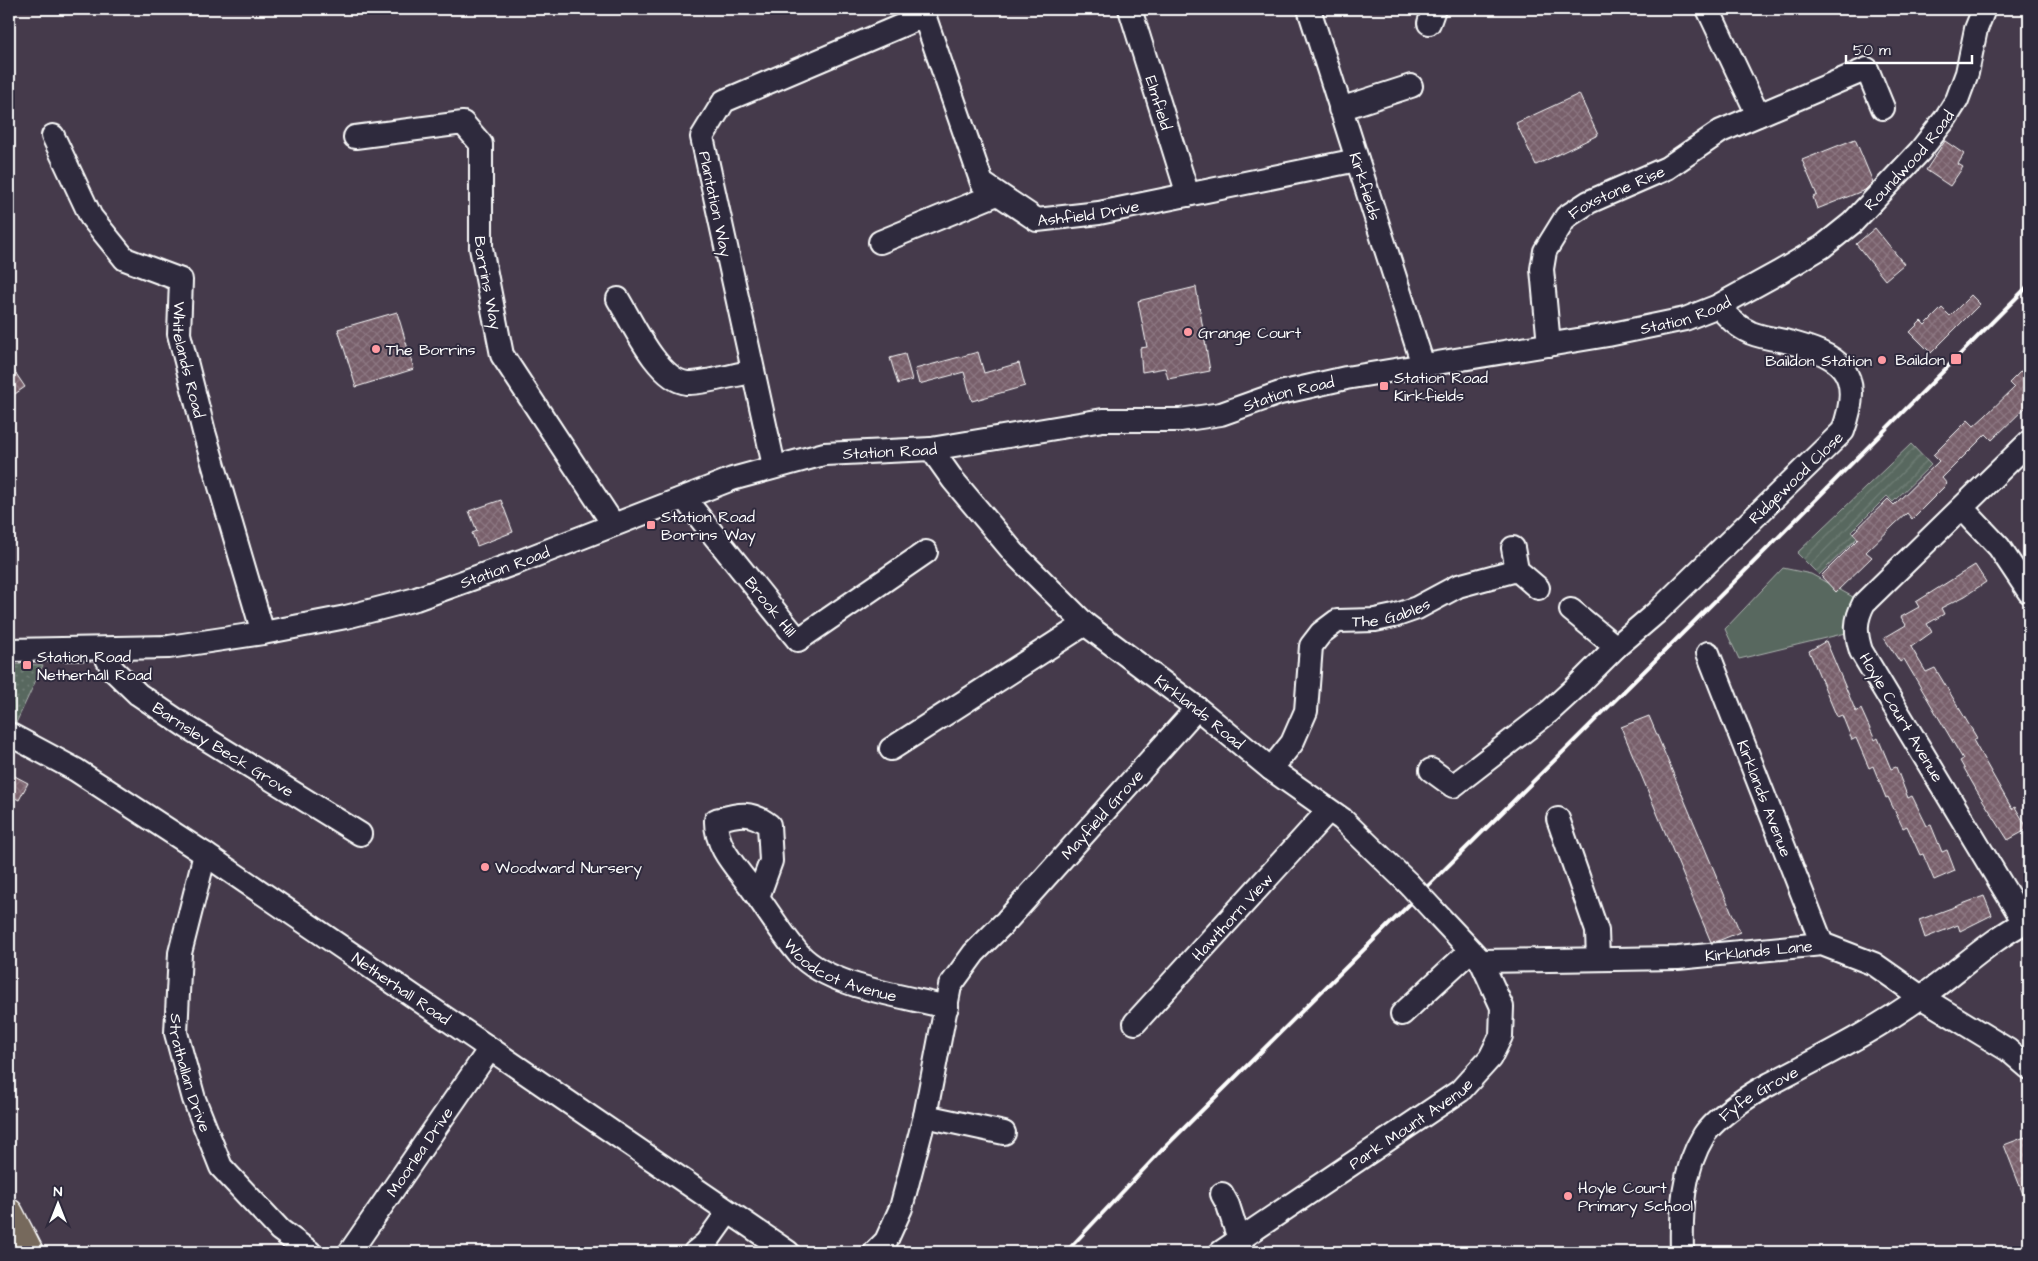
<svg xmlns="http://www.w3.org/2000/svg" width="2038" height="1261" font-family="'Architects Daughter',sans-serif">
<defs>
<pattern id="park-dots" width="8" height="8" patternUnits="userSpaceOnUse" patternTransform="scale(1.25)"><rect width="8" height="8" fill="#58685f"/><path d="M2 2h.1M6 6h.1" fill="none" stroke="#717f77" stroke-width="1.8" stroke-linecap="round"/></pattern>
<pattern id="garden-furrows" width="10" height="10" patternUnits="userSpaceOnUse" patternTransform="scale(1.25)"><rect width="10" height="10" fill="#58685f"/><path d="M-1 1l2-2M0 10L10 0M9 11l2-2" fill="none" stroke="#717f77"/></pattern>
<pattern id="building-cross-hatch" width="8" height="8" patternUnits="userSpaceOnUse" patternTransform="scale(1.25)"><rect width="8" height="8" fill="#785f6b"/><path d="M0 0l8 8M0 8l8-8" fill="none" stroke="#8c7781"/></pattern>
</defs>
<rect width="100%" height="100%" fill="#453a4b"/>
<filter id="ink" filterUnits="userSpaceOnUse"><feTurbulence type="fractalNoise" baseFrequency=".02" numOctaves="2"/><feDisplacementMap in="SourceGraphic" scale="10" xChannelSelector="R" yChannelSelector="G"/><feConvolveMatrix kernelMatrix="1 2 1 2 8 2 1 2 1" color-interpolation-filters="sRGB"/></filter>
<g filter="url(#ink)">
<path fill="#58685f" stroke="#acb4af" d="M1783,568L1811,574L1853,597L1846,633L1739,659L1725,629Z"/>
<path fill="url(#park-dots)" stroke="#acb4af" d="M9,664L43,665L16,723L9,719Z"/>
<path fill="url(#garden-furrows)" stroke="#acb4af" d="M1911,444L1931,465L1893,502L1887,496L1851,532L1857,538L1819,575L1797,553Z"/>
<path fill="url(#building-cross-hatch)" stroke="#fff" d="M1579,94L1598,135L1536,165L1516,123Z
M1855,139L1873,182L1865,190L1817,209L1813,197L1817,195L1802,160Z
M1945,141L1964,154L1958,164L1963,167L1950,186L1926,170Z
M1875,228L1904,264L1885,280L1856,244Z
M1196,287L1210,371L1168,379L1165,368L1142,372L1140,348L1147,347L1138,301Z
M1971,295L1980,304L1931,353L1910,332L1921,321L1925,325L1942,308L1950,316Z
M397,312L414,369L356,387L338,329Z
M978,352L984,373L1019,363L1025,386L972,401L964,372L919,384L915,369Z
M905,354L912,380L898,384L890,358Z
M9,363L25,387L9,398Z
M2029,363V404L1992,440L1986,434L1942,478L1947,484L1912,519L1907,513L1895,524L1866,552L1872,557L1836,592L1821,576L1858,539L1853,533L1888,499L1894,505L1939,461L1933,455L1968,420L1974,426L1985,416L2014,388L2009,383Z
M501,500L513,532L477,546L472,533L477,531L469,511Z
M1975,565L1986,582L1965,596L1941,608L1944,614L1927,624L1932,632L1911,647L1926,672L1935,668L1977,738L1973,740L2012,809L2015,807L2028,829L2008,840L1977,791L1960,761L1963,759L1904,659L1900,662L1884,638L1906,625L1901,617L1919,607L1916,602Z
M1826,641L1856,712L1861,709L1875,740L1878,738L1891,769L1896,767L1908,798L1912,796L1927,826L1931,825L1942,852L1947,850L1955,871L1934,880L1923,854L1920,855L1907,826L1903,828L1888,797L1886,798L1873,766L1869,768L1856,738L1852,740L1842,715L1837,717L1809,651Z
M1649,716L1740,932L1718,941L1711,942L1621,727Z
M9,773L28,783L19,800L9,795Z
M1984,896L1992,915L1960,931L1958,925L1925,938L1919,920Z
M2025,1137L2029,1147L2028,1207L2004,1145Z"/>
<g fill="none" stroke-linecap="round" stroke-linejoin="round">
<defs>
<g id="minor">
<path id="s1" d="M922,9L982,183L1037,220L1099,213L1357,160"/>
<path id="s2" d="M1130,9L1188,195"/>
<path id="s3" d="M1309,9L1423,365"/>
<path d="M1708,9L1758,115"/>
<path d="M1429,23L1434,9"/>
<path d="M1340,109L1411,86"/>
<path id="s4" d="M53,136L91,217L125,259L181,280L179,334L204,432L263,633"/>
<path id="s5" d="M355,137L463,123L481,144V248L502,355L613,524"/>
<path d="M880,242L997,194"/>
<path d="M618,299C632,322 658,380 687,383C700,384 737,374 752,372"/>
<path id="s6" d="M1549,345L1542,269L1545,251L1566,217L1589,202L1667,168L1721,131L1867,69L1883,108"/>
<path id="s7" d="M931,449L953,480L1015,554L1085,624L1197,708L1271,769L1342,819L1408,883"/>
<path d="M774,466L702,137L724,101L924,16"/>
<path id="s8" d="M684,498L798,640L926,552"/>
<path d="M1962,508L1999,547L2029,592"/>
<path d="M1513,548L1517,570L1538,588"/>
<path d="M1571,610L1616,647"/>
<path id="s9" d="M102,649L113,670L138,694L187,727L360,834"/>
<path id="s10" d="M9,650L169,647L263,633L346,617L416,599L521,561L732,479L824,454L931,449L1103,420H1180L1221,414L1280,393L1346,378L1608,335L1685,319L1718,306L1778,273L1822,247L1852,223L1920,151L1945,119L1957,100L1967,73L1976,29L1984,9"/>
<path id="s11" d="M1708,653L1822,944"/>
<path id="s12" d="M9,734L76,770L205,854L788,1252"/>
<path d="M891,749L1085,624"/>
<path id="s13" d="M1271,769L1292,743L1306,711L1311,646L1321,633L1337,621L1375,620L1394,616L1417,608L1458,586L1517,570"/>
<path id="s14" d="M1431,770L1453,786L1550,711L1574,689L1616,647L1657,612L1843,431C1865,370 1840,355 1785,341C1774,339 1761,337 1751,333C1737,327 1728,317 1718,306"/>
<path d="M1558,819L1597,931L1598,959"/>
<path id="s15" d="M205,854L180,953L176,1033L194,1099L221,1167L280,1230L310,1252"/>
<path id="s16" d="M758,897L771,861L769,825C750,810 738,814 716,820C715,846 735,866 750,886C766,908 781,933 799,954C829,987 904,996 947,1007"/>
<path id="s17" d="M1007,920L1197,708"/>
<path d="M2024,922L1861,651C1855,632 1855,620 1864,603L2029,442"/>
<path id="s18" d="M1481,961L1678,958L1822,944L1874,964L1921,997L2008,1050L2029,1068"/>
<path d="M1402,1014L1470,951"/>
<path id="s19" d="M1135,1023L1328,811"/>
<path d="M925,1116L1004,1133"/>
<path d="M1222,1194L1228,1205L1243,1252"/>
<path id="s20" d="M350,1252L489,1050"/>
<path d="M695,1252L706,1243L728,1212"/>
<path d="M875,1252L886,1241L901,1208L925,1116L950,986L974,953L1003,924"/>
<path id="s21" d="M1221,1252L1460,1091L1490,1058L1501,1036L1502,1007L1481,961L1434,911"/>
<path id="s22" d="M1682,1252C1681,1211 1682,1171 1704,1135C1715,1118 1752,1093 1770,1084C1821,1057 1874,1031 1921,997C1958,972 1989,940 2029,920"/>
</g>
<path id="major" d="M9,1213L29,1252"/>
</defs>
<use href="#minor" stroke="#fff" stroke-width="26"/>
<use href="#major" stroke="#fff" stroke-width="31"/>
<use href="#minor" stroke="#2f2a3d" stroke-width="22"/>
<use href="#major" stroke="#76695c" stroke-width="28"/>
<path stroke="#fff" stroke-width="4" d="M1066,1252L1161,1151L1726,590L2029,285"/>
<defs>
<path id="minor-bridge" d="M1408,883L1434,911"/>
</defs>
<use href="#minor-bridge" stroke="#fff" stroke-width="26" stroke-linecap="butt"/>
<use href="#minor-bridge" stroke="#2f2a3d" stroke-width="22"/>
</g>
</g>
<g fill="#ff9aa2" stroke="#2f2a3d" stroke-width="2">
<circle cx="1188" cy="332" r="5"/>
<circle cx="376" cy="349" r="5"/>
<rect x="1950" y="353" width="12" height="12" rx="2.5"/>
<circle cx="1882" cy="360" r="5"/>
<rect x="1379" y="381" width="10" height="10" rx="2.5"/>
<rect x="646" y="520" width="10" height="10" rx="2.5"/>
<rect x="22" y="660" width="10" height="10" rx="2.5"/>
<circle cx="485" cy="867" r="5"/>
<circle cx="1568" cy="1196" r="5"/>
</g>
<g text-anchor="middle" stroke-width="4" stroke-linejoin="round" paint-order="stroke">
<g font-size="16" fill="#fff" stroke="#2f2a3d">
<text dy="6" stroke="none"><textPath href="#s2" startOffset="98">Elmfield</textPath></text>
<text dy="6" stroke="none"><textPath href="#s10" startOffset="1998">Roundwood Road</textPath></text>
<text dy="6" stroke="none"><textPath href="#s3" startOffset="186">Kirkfields</textPath></text>
<text dy="6" stroke="none"><textPath href="#s6" startOffset="191">Foxstone Rise</textPath></text>
<text transform="translate(716 204) rotate(78)" y="6">Plantation Way</text>
<text dy="6" stroke="none"><textPath href="#s1" startOffset="302">Ashfield Drive</textPath></text>
<text dy="6" stroke="none"><textPath href="#s5" startOffset="276">Borrins Way</textPath></text>
<text dy="6" stroke="none"><textPath href="#s10" startOffset="1721">Station Road</textPath></text>
<text dy="6" stroke="none"><textPath href="#s4" startOffset="284">Whitelands Road</textPath></text>
<text dy="6" stroke="none"><textPath href="#s10" startOffset="1316">Station Road</textPath></text>
<text dy="6" stroke="none"><textPath href="#s10" startOffset="911">Station Road</textPath></text>
<text dy="6" stroke="none"><textPath href="#s14" startOffset="489">Ridgewood Close</textPath></text>
<text dy="6" stroke="none"><textPath href="#s10" startOffset="506">Station Road</textPath></text>
<text dy="6" stroke="none"><textPath href="#s8" startOffset="139">Brook Hill</textPath></text>
<text dy="6" stroke="none"><textPath href="#s13" startOffset="225">The Gables</textPath></text>
<text dy="6" stroke="none"><textPath href="#s7" startOffset="378">Kirklands Road</textPath></text>
<text transform="translate(1902 717) rotate(59)" y="6">Hoyle Court Avenue</text>
<text dy="6" stroke="none"><textPath href="#s9" startOffset="160">Barnsley Beck Grove</textPath></text>
<text dy="6" stroke="none"><textPath href="#s11" startOffset="156">Kirklands Avenue</textPath></text>
<text dy="6" stroke="none"><textPath href="#s17" startOffset="142">Mayfield Grove</textPath></text>
<text dy="6" stroke="none"><textPath href="#s19" startOffset="144">Hawthorn View</textPath></text>
<text dy="6" stroke="none"><textPath href="#s18" startOffset="278">Kirklands Lane</textPath></text>
<text dy="6" stroke="none"><textPath href="#s16" startOffset="335">Woodcot Avenue</textPath></text>
<text dy="6" stroke="none"><textPath href="#s12" startOffset="468">Netherhall Road</textPath></text>
<text dy="6" stroke="none"><textPath href="#s15" startOffset="224">Strathallan Drive</textPath></text>
<text dy="6" stroke="none"><textPath href="#s22" startOffset="190">Fyfe Grove</textPath></text>
<text dy="6" stroke="none"><textPath href="#s21" startOffset="229">Park Mount Avenue</textPath></text>
<text dy="6" stroke="none"><textPath href="#s20" startOffset="122">Moorlea Drive</textPath></text>
</g>
<g font-size="16" fill="#fff" stroke="#2f2a3d" text-anchor="start">
<text x="1198" y="338">Grange Court</text>
<text x="386" y="355">The Borrins</text>
<text x="1945" y="365" text-anchor="end">Baildon</text>
<text x="1872" y="366" text-anchor="end">Baildon Station</text>
<text x="1394" y="383">Station Road<tspan x="1394" dy="18">Kirkfields</tspan></text>
<text x="661" y="522">Station Road<tspan x="661" dy="18">Borrins Way</tspan></text>
<text x="37" y="662">Station Road<tspan x="37" dy="18">Netherhall Road</tspan></text>
<text x="495" y="873">Woodward Nursery</text>
<text x="1578" y="1193">Hoyle Court<tspan x="1578" dy="18">Primary School</tspan></text>
</g>
</g>
<rect width="2038" height="1261" fill="none" stroke="#2f2a3d" stroke-width="30"/>
<rect x="15" y="15" width="2008" height="1231" fill="none" stroke="#fff" stroke-width="2" filter="url(#ink)"/>
<g transform="translate(58 1204)" stroke="#2f2a3d" stroke-width="4" paint-order="stroke">
<path d="M0-4L9 19L0 12L-9 19Z" fill="#ffffff"/>
<text y="-8" font-size="14" font-weight="bold" text-anchor="middle" fill="#ffffff">N</text>
</g>
<path d="M1846 55v8h126v-8" fill="none" stroke="#ffffff" stroke-width="2.5"/>
<text x="1853" y="55" font-size="15" fill="#ffffff" stroke="#2f2a3d" stroke-width="4" paint-order="stroke">50 m</text>
</svg>
